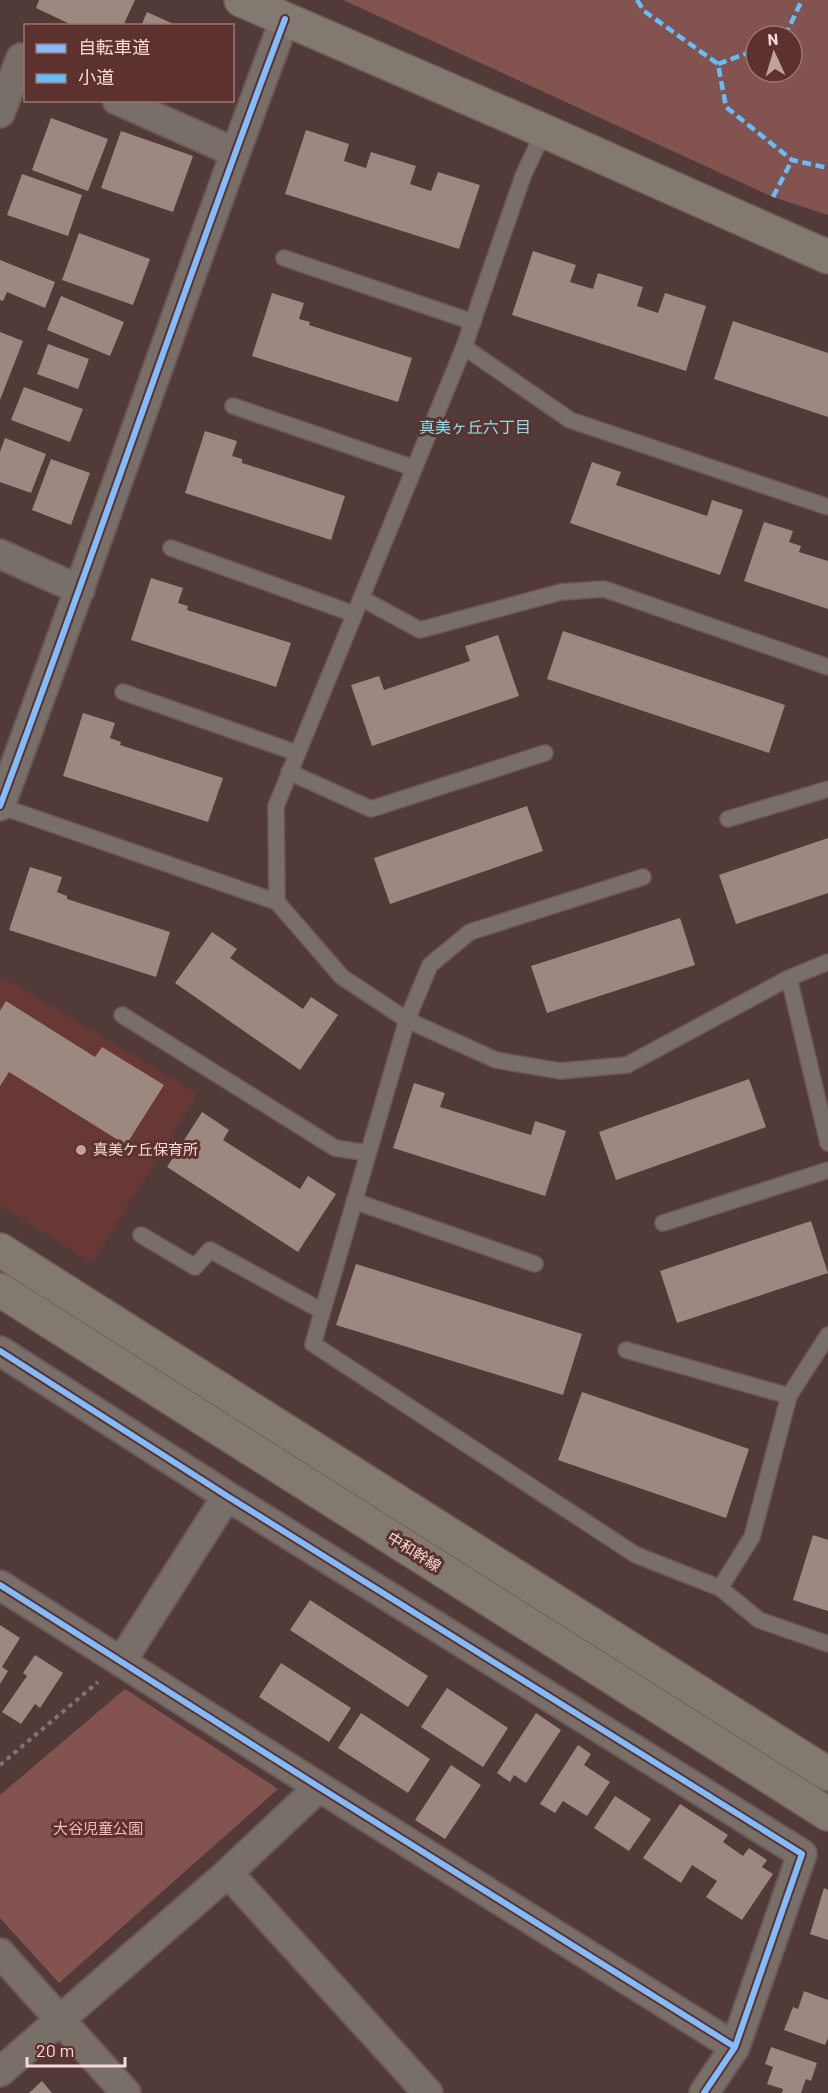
<svg xmlns="http://www.w3.org/2000/svg" width="828" height="2093" font-family="Barlow,'Noto Sans JP',sans-serif">
<rect width="100%" height="100%" fill="#523a38"/>
<path fill="#683835" d="M0,979L14,984L197,1094L92,1263L0,1205Z"/>
<path fill="#83544f" fill-rule="evenodd" d="M343,0H828V215L773,197ZM756,36H792V72H756Z
M125,1689L278,1789L59,1983L0,1918V1795Z"/>
<path fill="#9d8781" d="M39,0H135L123,26H74L36,8Z
M147,12L178,26H141Z
M51,118L108,139L88,191L32,170Z
M306,130L349,144L344,161L366,168L371,152L416,166L410,184L431,191L438,172L480,185L459,249L285,194Z
M121,131L193,156L173,212L101,188Z
M22,174L82,195L68,236L7,215Z
M79,233L150,259L133,305L62,280Z
M533,251L576,265L570,282L593,289L598,273L643,287L637,306L658,313L665,293L706,306L686,371L512,315Z
M0,260L55,282L45,308L7,292L3,301L0,300Z
M272,293L304,303L299,319L310,322L309,325L412,358L398,402L252,356Z
M61,296L124,322L110,356L47,330Z
M733,321L828,353V417L714,379Z
M0,332L23,341L0,400Z
M48,344L89,359L78,389L37,374Z
M24,387L83,409L70,442L11,420Z
M205,431L237,441L232,456L242,459V463L345,496L331,540L185,493Z
M5,438L46,454L31,493L0,482V452Z
M51,459L90,473L71,525L32,510Z
M592,462L621,472L616,485L707,516L712,500L743,510L720,575L570,523Z
M764,522L793,531L789,542L801,546L799,552L828,561V609L744,581Z
M151,578L183,588L178,603L188,606L187,610L291,643L276,687L131,640Z
M563,631L785,705L769,753L547,679Z
M498,635L519,696L372,746L351,685L379,676L384,690L470,661L465,646Z
M83,713L115,723L110,738L121,742L120,745L223,778L208,822L63,776Z
M527,806L543,851L390,904L374,858Z
M828,838V893L736,924L719,875Z
M30,867L62,877L57,892L67,896V899L170,932L156,977L9,930Z
M680,918L695,965L547,1013L531,966Z
M212,932L237,949L230,958L303,1009L311,997L338,1015L300,1070L175,983Z
M6,1001L95,1057L102,1047L164,1085L126,1145L9,1072L0,1086V1011Z
M749,1079L766,1127L616,1180L599,1132Z
M414,1083L445,1093L440,1107L531,1135L535,1121L566,1131L545,1196L393,1148Z
M202,1112L229,1130L223,1140L300,1189L308,1176L336,1194L298,1252L167,1167Z
M811,1221L828,1273L677,1323L660,1271Z
M356,1264L582,1334L563,1395L336,1325Z
M582,1392L749,1449L726,1518L558,1460Z
M813,1535L828,1540V1611L793,1600Z
M310,1600L428,1676L408,1707L290,1630Z
M0,1625L20,1638L2,1667L8,1671L0,1684Z
M35,1655L63,1673L40,1708L35,1704L21,1724L2,1712L27,1676L23,1673Z
M281,1663L351,1708L329,1742L259,1697Z
M447,1688L508,1728L483,1767L421,1727Z
M361,1713L430,1759L408,1793L338,1748Z
M536,1713L561,1730L526,1783L514,1775L510,1782L497,1773Z
M578,1745L591,1754L584,1765L610,1782L587,1816L563,1801L555,1813L540,1804Z
M451,1765L481,1785L445,1839L415,1820Z
M615,1796L651,1819L629,1851L594,1828Z
M680,1804L728,1835L723,1842L743,1856L749,1848L767,1860L762,1867L773,1874L742,1920L706,1897L717,1881L692,1865L681,1883L643,1858Z
M824,1888L828,1890V1940L810,1934Z
M804,1991L828,2000V2038L825,2045L784,2030L793,2007L798,2009Z
M771,2047L817,2063L811,2081L806,2079L801,2093H782L783,2089L767,2084L773,2067L765,2064Z
M42,2081L52,2093H29Z"/>
<g fill="none" stroke-linecap="round" stroke-linejoin="round">
<defs>
<path id="lane" d="M284,258L473,322
M464,347L570,420L828,507
M233,406L414,468
M171,548L354,614
M361,598L420,630L561,592L604,589L828,667
M123,692L297,753
M289,772L371,809L545,753
M0,806L277,902L342,977L407,1020L496,1060L560,1071L627,1065L789,978L828,962
M728,819L828,789
M643,877L470,932L430,965L407,1020L313,1344L636,1555L720,1588L759,1620L828,1644
M277,902L276,806L464,347L523,176L544,131
M789,978L828,1143
M122,1015L335,1148L368,1153
M354,1201L535,1264
M663,1223L828,1170
M141,1235L195,1267L210,1250L322,1311
M626,1350L789,1396
M720,1588L752,1537L789,1396L828,1335"/>
<path id="street" d="M117,100L234,152
M0,113L21,58
M0,554L80,590
M0,806C98,545 186,280 285,19
M0,1351L227,1496L802,1854L735,2047L704,2093
M0,1585L319,1787L735,2047
M121,1662L227,1496
M228,1873L428,2093
M0,1953L126,2093
M0,2072L228,1873L319,1787"/>
<path id="secondary" d="M241,0L544,131L828,257
M0,1250L828,1774
M0,1290L828,1814"/>
</defs>
<use href="#lane" stroke="#6e5857" stroke-width="18"/>
<use href="#street" stroke="#6e5857" stroke-width="32"/>
<use href="#secondary" stroke="#6e5857" stroke-width="36"/>
<path stroke="#7f7570" stroke-width="4" stroke-dasharray="4.5 4.5" stroke-linecap="butt" d="M0,1765L98,1682"/>
<use href="#lane" stroke="#776f68" stroke-width="15"/>
<use href="#street" stroke="#776f68" stroke-width="28"/>
<use href="#secondary" stroke="#827a71" stroke-width="33"/>
<path stroke="#66bdfb" stroke-width="4.5" stroke-dasharray="9 4.5" stroke-linecap="butt" d="M637,0L644,11L718,64L726,107L792,160L828,168
M785,36L802,0
M718,64L756,50
M773,197L792,160"/>
<defs>
<path id="cycleway" d="M0,806C98,545 186,280 285,19
M0,1351L227,1496L802,1854L735,2047L704,2093
M0,1585L319,1787L735,2047"/>
</defs>
<use href="#cycleway" stroke="#5d312e" stroke-width="10"/>
<use href="#cycleway" stroke="#80bcff" stroke-width="6"/>
</g>
<circle fill="#bda29f" stroke="#5d312e" stroke-width="2" cx="81" cy="1150" r="6"/>
<g text-anchor="middle" stroke-width="6" stroke-linejoin="round" paint-order="stroke">
<g font-size="15" fill="#f7dad7" stroke="#5d312e" text-anchor="start">
<text x="93" y="1155">真美ケ丘保育所</text>
</g>
<g font-size="15" fill="#f7dad7" stroke="#5d312e">
<text transform="translate(414 1552) rotate(32)" y="5">中和幹線</text>
</g>
<g font-size="15" fill="#f5bcb6" stroke="#5d312e">
<text x="98" y="1834">大谷児童公園</text>
</g>
<g font-size="16" fill="#79e3ef" stroke="#5d312e">
<text x="475" y="433">真美ヶ丘六丁目</text>
</g>
</g>
<rect x="24" y="24" width="210" height="78" fill="#5d312e" stroke="#9b7572" stroke-width="1.5"/>
<rect x="36" y="44" width="30" height="9" fill="#80bcff" stroke="#9b7572" stroke-width="1.5"/>
<text x="78" y="54" font-size="18" fill="#f7dad7">自転車道</text>
<rect x="36" y="74" width="30" height="9" fill="#66bdfb" stroke="#9b7572" stroke-width="1.5"/>
<text x="78" y="84" font-size="18" fill="#f7dad7">小道</text>
<g transform="translate(774 54) rotate(356)"><circle r="28" fill="#5d312e" stroke="#9b7572" stroke-width="1.5"/>
<path d="M0-4.5L10 22L0 15L-10 22Z" fill="#bda29f"/>
<text y="-9" font-size="16" font-weight="bold" text-anchor="middle" fill="#f7dad7">N</text>
</g>
<path d="M27 2057v9h98v-9" fill="none" stroke="#f7dad7" stroke-width="3"/>
<text x="36" y="2057" font-size="18" fill="#f7dad7" stroke="#5d312e" stroke-width="4.5" paint-order="stroke">20 m</text>
</svg>
